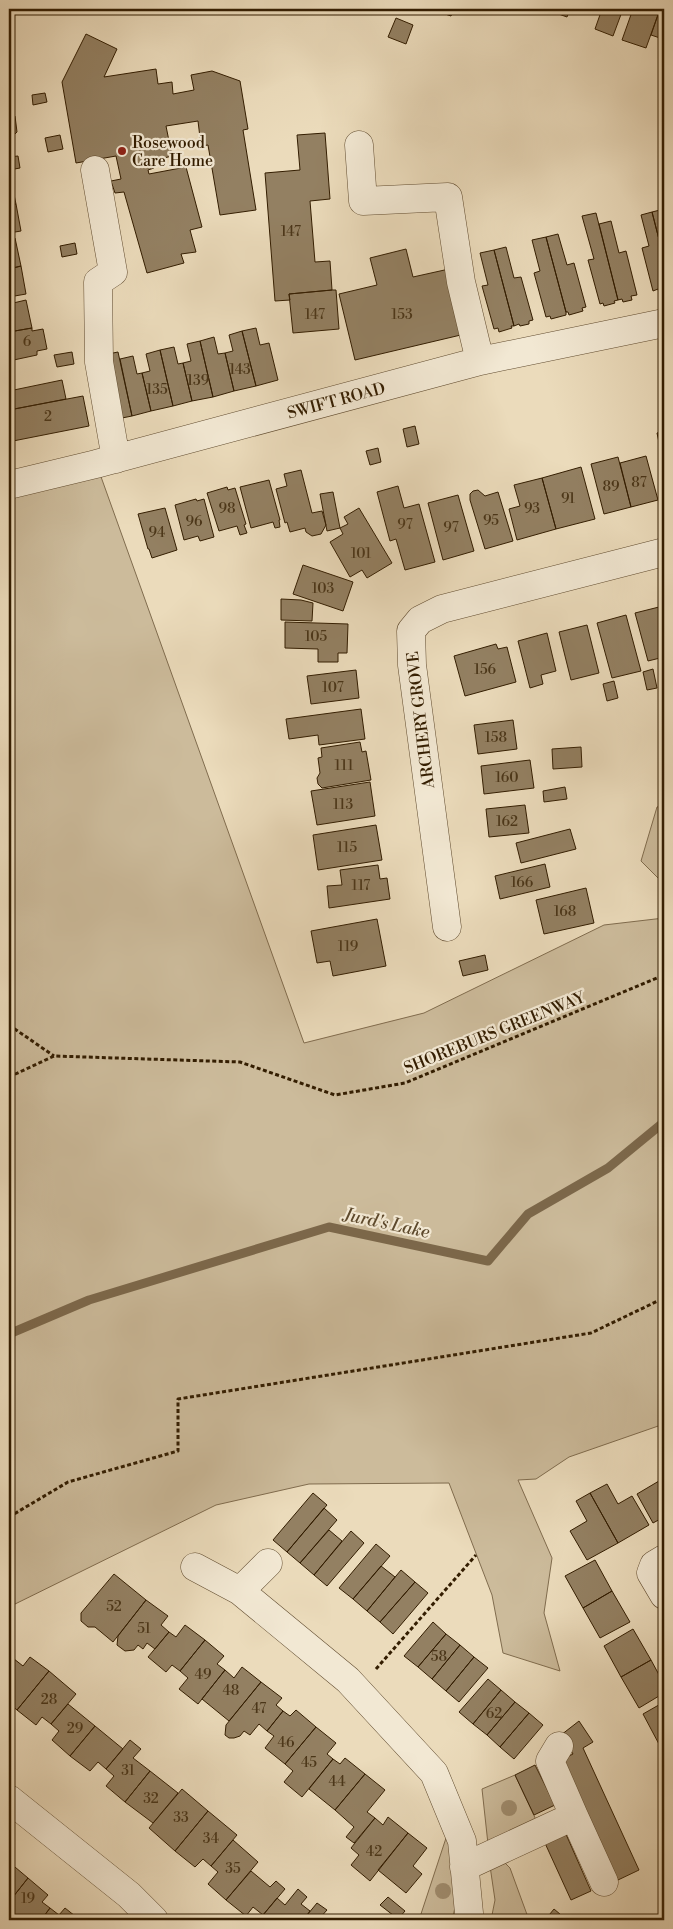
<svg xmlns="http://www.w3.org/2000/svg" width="673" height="1929" font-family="'Libre Bodoni',serif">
<rect width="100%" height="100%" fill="#ebdbbb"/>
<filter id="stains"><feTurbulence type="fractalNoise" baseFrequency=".004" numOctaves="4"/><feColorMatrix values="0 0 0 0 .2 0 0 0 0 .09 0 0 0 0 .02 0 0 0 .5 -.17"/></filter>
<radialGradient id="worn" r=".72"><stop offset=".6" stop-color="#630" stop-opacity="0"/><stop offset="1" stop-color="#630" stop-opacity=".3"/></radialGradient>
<path fill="#ccbb9b" stroke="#806c4e" d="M100,474L304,1043L424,1013L604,925L664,918V1424L569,1457L536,1479L518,1480L552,1558L544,1613L560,1671L503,1653L492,1595L449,1483L309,1484L216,1505L9,1607V496Z
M664,805V884L641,861L657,807Z
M515,1775L537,1822L488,1844L482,1789Z
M447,1835C455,1861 460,1894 452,1920H419Z
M499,1862L505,1863L510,1868L529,1920H491L495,1900L490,1866Z"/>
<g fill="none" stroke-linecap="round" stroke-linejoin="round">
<path stroke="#7c684b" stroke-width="9" d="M9,1334L89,1300L329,1227L488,1261L528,1214L608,1168L664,1122"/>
</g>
<path fill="#938062" stroke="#331d01" d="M436,9H454L451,16L436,11Z
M554,9H570L567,17L553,12Z
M602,9H623L613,36L595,29Z
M633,9H660L646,48L622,40Z
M660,9H664L663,39L651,35Z
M396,18L413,25L406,44L388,37Z
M86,34L117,49L104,77L156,69L158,84L172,82L173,94L194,90L191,75L212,71L240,81L248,129L243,130L256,210L220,215L208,145L201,146L198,121L166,126L172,156L152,161L154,168L148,170L149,174L186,167L202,227L190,230L196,252L181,254L184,263L147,273L124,192L115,193L111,181L121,179L116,156L76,163L62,82Z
M45,93L47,102L33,105L32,95Z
M9,113L15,116L17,132L14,135L9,136Z
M325,133L330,199L310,201L315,262L330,261L332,290L289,294L290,300L275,301L265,173L300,170L297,135Z
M60,135L63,149L48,152L45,138Z
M18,156L20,168L9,170V157Z
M9,176H10L16,204L9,205Z
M16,204L21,231L9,233V205Z
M664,209V259L652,212Z
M652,212L664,259V291L659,293L658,289L653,291L642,248L649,246L641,215Z
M596,213L618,300L614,301L615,303L604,306L603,303L600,304L588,260L594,259L582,216Z
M611,221L619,253L626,251L637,295L631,296L632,300L623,302L622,299L618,300L599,224Z
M558,234L567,265L574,263L586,307L582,308L583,311L569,315L568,312H566L546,237Z
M546,237L566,312V315L551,319L550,316L546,317L534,273L540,271L532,240Z
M15,238L21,266L9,269V240Z
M75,243L77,254L62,257L60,246Z
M506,247L514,278L521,277L533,320L529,321V324L520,326L519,324L514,326L494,250Z
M406,249L413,277L449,269L465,334L355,360L339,294L377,285L370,258Z
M494,250L514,326H511L512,328L499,332L498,328L494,329L482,286L488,285L480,253Z
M21,266L26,294L9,297V269Z
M332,290H336L339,329L293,333L289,294Z
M26,300L32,328L9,332V304Z
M32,328V331L43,329L47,349L37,351V355L9,361V332Z
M256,328L260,345L269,343L278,380L256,386L242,331Z
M242,331L256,386L234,391L225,353L233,351L229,335Z
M214,337L218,354L225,353L234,391L213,397L200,341Z
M200,341L213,397L192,401L183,363L191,361L187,344Z
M174,347L178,364L183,363L192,401L173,406L160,350Z
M160,350L173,406L151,411L142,373L150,371L146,354Z
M72,352L74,364L57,367L54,355Z
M118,352L132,416L112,420L103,355Z
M133,356L137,374L142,373L151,411L132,416L120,359Z
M62,380L66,399L9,410V391Z
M83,396L89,426L13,441L9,410Z
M415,426L419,444L407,447L403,429Z
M664,431V466L657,433Z
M378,448L381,462L370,465L366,451Z
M646,456L658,500L631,507L620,463Z
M618,457L631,507L604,514L591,464Z
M581,467L595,519L556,529L542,478Z
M301,470L312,513L322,511L326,525L321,534L312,536L306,532L305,528L290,532L287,522L285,523L276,489L287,486L284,474Z
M542,478L556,529L517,540L509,509L520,506L514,485Z
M269,480L280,520H279L280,527L275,528L273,522L251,528L240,487Z
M398,486L404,508L419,504L435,562L405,570L396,539L390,541L377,492Z
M227,487L228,490L235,488L246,524L244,525L247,533L240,535L237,526L219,531L207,493Z
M478,490L485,496L498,492L513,541L485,549L470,500V494L473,491Z
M333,492L340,528L327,531L320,494Z
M458,495L474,551L443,560L428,503Z
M196,499L197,501L204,499L214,537L200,541L198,536L184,540L175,505Z
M165,508L177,550L152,558L149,549H148L138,514Z
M359,508L392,563L367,578L362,570L350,577L330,542L343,534L340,528L348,524L344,517Z
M303,565L353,582L343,611L293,594Z
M281,599L301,600L313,603L312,621L281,620Z
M663,606L664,657L648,661L635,613Z
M626,615L641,671L612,678L597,623Z
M285,622L348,624L347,653H338V662H318V649L285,648Z
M587,625L599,673L571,680L559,632Z
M547,633L556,671L541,675L543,684L530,688L518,641Z
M496,644L498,649L507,647L516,682L465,696L454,656Z
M653,669L657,688L647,690L643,672Z
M356,670L359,698L311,704L307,676Z
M614,681L618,698L607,701L603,684Z
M361,709L365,739L319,745L318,735L289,739L286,719Z
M513,720L517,749L478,754L474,725Z
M360,742L362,752L366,751L371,780L322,788L318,784L317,778L320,773L318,758L322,757L321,748Z
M581,747L582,767L553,769L552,749Z
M530,760L534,788L484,794L481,766Z
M370,782L375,816L317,825L311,791Z
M565,787L567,799L544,802L543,791Z
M525,805L529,833L489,837L486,809Z
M376,825L382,860L318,870L313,835Z
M570,829L576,849L521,863L516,843Z
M545,864L550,887L500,899L495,876Z
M378,865L380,879L387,878L390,899L329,908L327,886L342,885L340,870Z
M586,888L594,923L544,934L536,900Z
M377,919L386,966L333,976L330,961L317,963L311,931Z
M485,955L488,970L463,976L459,961Z
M664,1478V1517L653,1523L637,1494Z
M607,1484L618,1504L632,1496L649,1525L618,1543L590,1493Z
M313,1493L327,1505L287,1552L273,1540Z
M590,1493L618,1543L587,1560L570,1531L587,1521L576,1501Z
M324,1508L337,1520L300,1563L287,1552Z
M329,1530L342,1541L314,1575L300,1563Z
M351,1531L364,1543L327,1586L314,1575Z
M376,1544L390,1556L353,1599L339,1588Z
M595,1560L612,1591L583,1608L565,1576Z
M381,1566L395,1577L367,1611L353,1599Z
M401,1570L415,1582L380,1622L367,1611Z
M114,1574L146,1600L113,1642L95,1627H88L81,1621V1613Z
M415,1582L428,1593L393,1634L380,1622Z
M612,1591L630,1622L600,1638L583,1608Z
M146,1600L168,1616L161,1625L169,1632L155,1649L147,1643L143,1649L138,1645L134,1650L125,1651L117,1645L118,1636Z
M433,1622L446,1634L418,1667L404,1656Z
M185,1625L205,1640L180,1671L172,1665L166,1672L148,1657L169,1632L176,1637Z
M633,1629L651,1660L621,1677L604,1646Z
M446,1634L460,1645L432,1679L418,1667Z
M205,1640L224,1656L217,1664L225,1670L198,1704L179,1689L188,1678L180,1671Z
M460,1645L474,1657L446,1691L432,1679Z
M9,1655L23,1666L30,1657L49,1671L17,1710L9,1703Z
M474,1657L488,1668L459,1702L446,1691Z
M651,1660L664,1684V1693L639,1708L621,1677Z
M242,1667L261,1682L229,1721L202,1699L225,1670L234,1678Z
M49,1671L76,1694L51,1724L42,1717L36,1725L17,1710Z
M488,1679L501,1690L473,1724L459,1712Z
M261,1682L282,1698L276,1705L283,1711L267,1731L259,1724L250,1735L244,1731L240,1736L234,1738H229L225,1735L226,1725Z
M501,1690L515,1702L487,1735L473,1724Z
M515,1702L529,1713L500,1747L487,1735Z
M664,1702V1743L660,1746L643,1714Z
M68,1704L95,1726L70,1756L52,1740L59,1731L51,1724Z
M296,1710L316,1727L285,1764L265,1748L274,1736L267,1731L283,1711L290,1716Z
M529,1713L543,1725L514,1759L500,1747Z
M579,1721L593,1742L583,1748L639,1870L618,1880L563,1759L573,1754L561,1735Z
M95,1726L123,1749L106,1769L98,1762L90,1771L70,1756Z
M316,1727L336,1743L327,1754L333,1759L302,1797L284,1782L293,1771L285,1764Z
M130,1740L141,1749L133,1758L150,1771L125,1802L106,1786L114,1776L106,1769Z
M345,1758L365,1774L335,1810L309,1789L333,1759L340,1764Z
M535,1765L555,1805L534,1815L515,1775Z
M150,1771L178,1793L153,1823L125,1802Z
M365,1774L385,1790L367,1812L375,1818L354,1843L346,1837L354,1827L335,1810Z
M182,1789L208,1811L175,1851L149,1828Z
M208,1811L237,1835L211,1866L203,1859L195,1867L175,1851Z
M388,1817L408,1833L370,1881L351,1865L359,1855L351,1848L375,1818L383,1825Z
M565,1832L591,1891L571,1900L544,1841Z
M408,1833L427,1848L413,1866L422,1874L406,1893L378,1870Z
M233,1840L258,1862L226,1900L208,1884L218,1872L211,1866Z
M9,1862L28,1878L9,1902Z
M251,1871L270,1887L276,1881L285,1889L263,1915L253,1907L246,1916L226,1900Z
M28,1878L48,1895L42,1902L50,1908L41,1920H22L9,1910V1902Z
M298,1889L307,1897L301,1904L310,1911L303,1920H268L263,1915L277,1898L285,1905Z
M388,1897L405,1911L398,1919L380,1905Z
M317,1903L327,1910L319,1919L321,1920H303Z
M50,1908L59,1915L65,1908L80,1920H41Z
M554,1909L567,1920H545Z"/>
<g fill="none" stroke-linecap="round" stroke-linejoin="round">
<defs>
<path id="minor" d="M359,145L363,201L448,197L461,282L480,361
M95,170L113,272L98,282L99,362L116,459
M9,485L96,464L480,361L664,323
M447,927L412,665L411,631L420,620L442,609L664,552
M664,1559L654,1565L651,1573L664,1595
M195,1567L240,1591L348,1680L434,1773L462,1841L469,1913L468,1920
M240,1591L268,1563
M9,1799L129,1895L154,1920
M574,1816L604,1882
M464,1867L574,1816L550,1761L559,1746"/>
</defs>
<use href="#minor" stroke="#614c30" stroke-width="29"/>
<path stroke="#331d01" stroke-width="3" stroke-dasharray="4 2.5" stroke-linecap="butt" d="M9,1025L54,1056
M9,1077L54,1056L240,1062L335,1095L405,1083L664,975
M9,1517L68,1482L178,1451V1399L591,1333L664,1298
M376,1669L476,1555"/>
<use href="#minor" stroke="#f2e8d3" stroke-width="28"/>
</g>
<g fill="#9f8c6e">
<circle cx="509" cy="1808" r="8"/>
<circle cx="443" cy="1891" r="8"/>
</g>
<circle fill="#8f2418" stroke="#f2e8d3" stroke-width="2" cx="122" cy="151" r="5"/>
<g text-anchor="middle" stroke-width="4.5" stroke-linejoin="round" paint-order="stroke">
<g font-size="14" fill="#4b3619">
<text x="291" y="236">147</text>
<text x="315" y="319">147</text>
<text x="402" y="319">153</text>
<text x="27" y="346">6</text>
<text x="240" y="374">143</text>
<text x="198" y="385">139</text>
<text x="157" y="394">135</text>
<text x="48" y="421">2</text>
<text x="639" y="487">87</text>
<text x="611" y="491">89</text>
<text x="568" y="503">91</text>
<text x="227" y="513">98</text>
<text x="532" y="513">93</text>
<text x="491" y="525">95</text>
<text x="194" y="526">96</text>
<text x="405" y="529">97</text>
<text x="451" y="532">97</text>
<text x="157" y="537">94</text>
<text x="361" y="558">101</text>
<text x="323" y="593">103</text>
<text x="316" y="641">105</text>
<text x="485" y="674">156</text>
<text x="333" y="692">107</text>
<text x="496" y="742">158</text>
<text x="344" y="770">111</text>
<text x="507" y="782">160</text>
<text x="343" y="809">113</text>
<text x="507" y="826">162</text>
<text x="347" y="852">115</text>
<text x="522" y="887">166</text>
<text x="361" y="890">117</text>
<text x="565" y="916">168</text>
<text x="348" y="951">119</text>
<text x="114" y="1611">52</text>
<text x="144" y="1633">51</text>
<text x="439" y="1661">58</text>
<text x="203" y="1679">49</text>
<text x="231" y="1695">48</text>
<text x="49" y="1704">28</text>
<text x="259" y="1713">47</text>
<text x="494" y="1718">62</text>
<text x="75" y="1733">29</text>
<text x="286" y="1747">46</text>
<text x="309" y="1767">45</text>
<text x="128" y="1775">31</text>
<text x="337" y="1786">44</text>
<text x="151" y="1803">32</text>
<text x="181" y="1822">33</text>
<text x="211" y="1843">34</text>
<text x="374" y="1856">42</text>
<text x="233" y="1873">35</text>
<text x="28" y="1903">19</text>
</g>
<g font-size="16" fill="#331d01" stroke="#f2e8d3" text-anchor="start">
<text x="132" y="148">Rosewood<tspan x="132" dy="18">Care Home</tspan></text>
</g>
<g font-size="16" fill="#331d01" stroke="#f2e8d3">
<text transform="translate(336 400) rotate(-15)" y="6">SWIFT ROAD</text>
<text transform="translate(420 720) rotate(-97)" y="6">ARCHERY GROVE</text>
<text transform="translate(494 1032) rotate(-22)" y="6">SHOREBURS GREENWAY</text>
</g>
<g font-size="18" font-style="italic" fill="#5d492c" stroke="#f2e8d3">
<text transform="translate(387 1223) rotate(12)" y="6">Jurd's Lake</text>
</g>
</g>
<rect width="673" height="1929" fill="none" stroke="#ebdbbb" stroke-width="30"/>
<rect x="10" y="10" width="653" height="1909" fill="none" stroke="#331d01" stroke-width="2.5"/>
<rect x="15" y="15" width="643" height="1899" fill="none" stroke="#331d01"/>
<rect width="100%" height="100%" filter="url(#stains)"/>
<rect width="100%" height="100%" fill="url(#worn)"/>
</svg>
